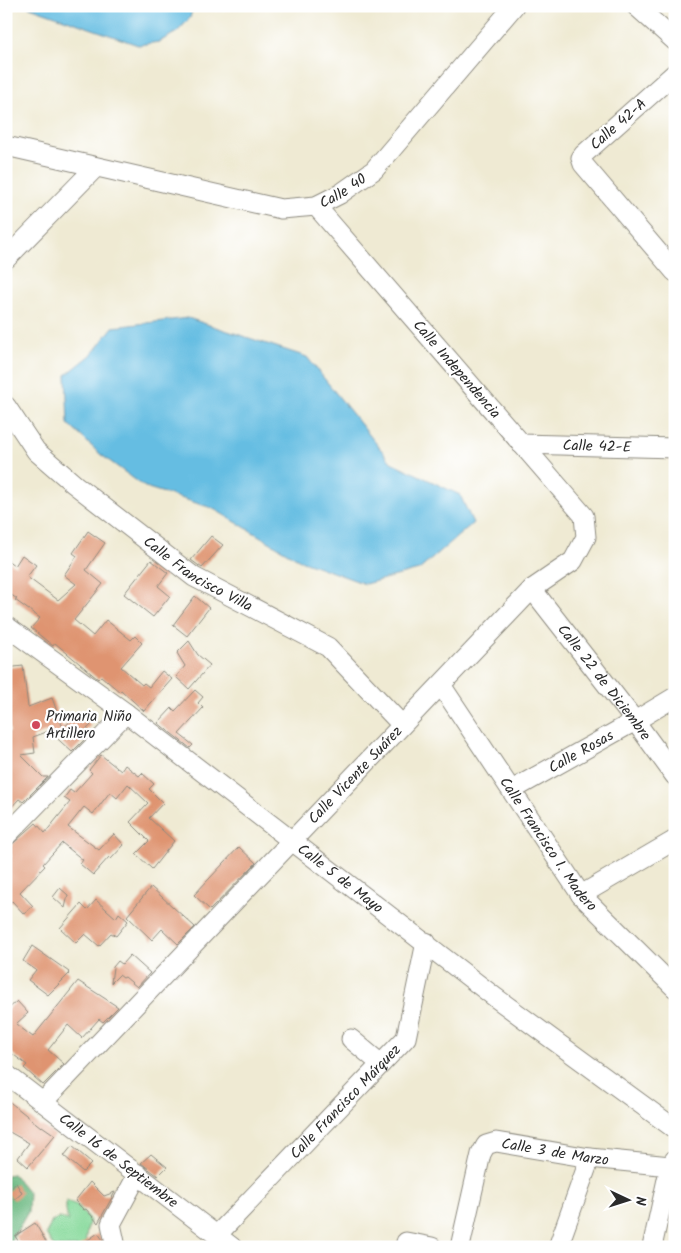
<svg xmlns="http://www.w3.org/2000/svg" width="681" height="1253" font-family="Kalam,sans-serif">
<rect width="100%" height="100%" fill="#fff"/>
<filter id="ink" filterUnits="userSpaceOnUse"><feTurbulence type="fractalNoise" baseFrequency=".02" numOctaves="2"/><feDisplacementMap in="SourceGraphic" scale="10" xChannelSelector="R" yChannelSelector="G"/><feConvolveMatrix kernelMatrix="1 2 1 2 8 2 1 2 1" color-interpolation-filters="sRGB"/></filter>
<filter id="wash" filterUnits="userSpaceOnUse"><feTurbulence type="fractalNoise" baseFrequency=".0096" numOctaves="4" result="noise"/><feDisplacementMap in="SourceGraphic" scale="20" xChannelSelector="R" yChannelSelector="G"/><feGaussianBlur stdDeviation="1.12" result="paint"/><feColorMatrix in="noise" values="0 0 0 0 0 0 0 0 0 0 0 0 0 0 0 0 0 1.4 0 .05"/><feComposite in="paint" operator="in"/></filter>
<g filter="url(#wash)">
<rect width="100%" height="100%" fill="#efead3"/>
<path fill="#85d99a" stroke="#588262" d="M66,1201L77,1205L90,1221C86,1229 87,1238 84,1247H54L46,1234L52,1221L60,1218L68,1221L66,1210Z"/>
<path fill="#6cb982" stroke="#4c7256" d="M13,1174L29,1193L28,1212L11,1241L13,1247H6V1175Z"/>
<path fill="#65bde2" stroke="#487486" d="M27,6H193L190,18L177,32L159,42L138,45Z
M188,318L307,357L391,462L460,495L473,523L419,570L365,584L300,560L212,508L145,487L100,454L68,424L66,375L91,355L113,327Z"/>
<g id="blocks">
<path fill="#df9471" d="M88,531L105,543L86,570L103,584L74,620L93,636L106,620L131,640L135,636L142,643L121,667L142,685L144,683L149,687L162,671L172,679L144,711L121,690L120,692L101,676L98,679L55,643L53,646L31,628L40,618L15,600L17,599L6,591V559L15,566L22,555L36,565L27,577L58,600L76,584L64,575L77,556L73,553Z
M211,536L223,545L202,568L191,560Z
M151,560L168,573L158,586L170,596L153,617L124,594Z
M195,596L209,608L187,636L173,625Z
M189,641L198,655L210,665L189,689L176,677L185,666L177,653Z
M23,666L28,707L52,698L63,728L78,714L91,725L83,733L87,737L72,752L49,731L33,737L35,753L21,755L43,777H48L23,802L19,799L6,813V732H10L6,707V668Z
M195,690L203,697L198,703L203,708L179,734L193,745L190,748L158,723L172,708L175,711Z
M101,755L121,771L125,765L139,776L142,773L154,784L149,789L163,803L149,818L174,841L152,869L136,854L149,841L130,822L148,803L128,784L117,798L110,792L93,814L84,807L68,827L99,850L114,834L124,845L111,859L109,857L93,875L80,864L83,860L62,843L43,864L45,866L20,892L33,906L24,914L12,901L6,906V863L12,856L6,850L36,823L45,833L70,802L64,798L70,790L74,793L92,773L89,770Z
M239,847L256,863L210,910L194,895Z
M151,887L195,927L178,944L162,929L152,940L127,916Z
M60,888L68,895L65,908L53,897Z
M96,900L116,918L119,913L128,921L116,936L111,933L99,946L85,934L76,943L60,928L81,904L87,910Z
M32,946L69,972L68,973L69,974L48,995L28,980L36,970L23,961Z
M130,955L150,973L137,987L125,977L123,978L119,975L111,983L113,967L118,961L122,964Z
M78,981L118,1007L103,1022L99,1019L82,1038L68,1025L48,1050L64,1064L43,1085L24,1068L27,1065L6,1049V1011L17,1001L28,1013L16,1024L33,1037Z
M6,1099L41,1127L42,1126L55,1135L28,1167L18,1158L29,1143L6,1130Z
M72,1146L92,1163L83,1172L64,1156Z
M151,1154L167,1167L158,1176L141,1163Z
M90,1182L104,1196L115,1192L98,1223L86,1209L84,1210L75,1201Z
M16,1183L22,1193L14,1200L7,1193Z
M35,1223L49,1247H22L15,1236Z
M98,1233L103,1240L104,1247H78Z"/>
</g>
</g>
<g filter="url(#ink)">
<use href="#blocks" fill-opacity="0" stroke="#8d8a7f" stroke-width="1"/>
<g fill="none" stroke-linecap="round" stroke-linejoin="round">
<defs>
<g id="minor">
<path d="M636,6L675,41"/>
<path d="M675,73L584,154L581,158L583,164L675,272"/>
<path id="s1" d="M6,146L281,209L316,206L340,194L374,170L514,6"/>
<path d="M6,259L96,167"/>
<path id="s2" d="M6,406L36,451L74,484L194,577L328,647L402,725"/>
<path id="s3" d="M521,444L675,448"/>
<path id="s4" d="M532,589L635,721L675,776"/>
<path id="s5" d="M6,626L126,713L496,998L675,1129"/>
<path id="s6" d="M441,685L581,895L675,988"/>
<path id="s7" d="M512,790L635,721L675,697"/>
<path d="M6,836L126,713"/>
<path d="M581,895L675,840"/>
<path d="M351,1039L381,1064"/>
<path id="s8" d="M6,1074L232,1247"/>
<path id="s9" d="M43,1102L532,589L573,561L586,537L584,516L316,206"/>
<path id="s10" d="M217,1235L406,1038L426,942"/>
<path d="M406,1242L432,1247"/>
<path d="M116,1247L111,1224L138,1174"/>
<path id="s11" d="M460,1247L481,1154L486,1145L496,1142L590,1158L670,1166"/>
<path d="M558,1247L590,1158"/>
<path d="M652,1247L670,1166L675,1159"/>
</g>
</defs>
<use href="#minor" stroke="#8d8a7f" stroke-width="21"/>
<use href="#minor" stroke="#fff" stroke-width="19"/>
</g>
</g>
<circle fill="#d1495b" stroke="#fff" stroke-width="2" cx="36" cy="725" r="5"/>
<g text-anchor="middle" stroke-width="4.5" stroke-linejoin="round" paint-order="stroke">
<g font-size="15" fill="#2b2b2b" stroke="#fff">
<text transform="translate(618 124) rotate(-41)" y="5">Calle 42-A</text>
<text dy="5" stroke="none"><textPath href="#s1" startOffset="348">Calle 40</textPath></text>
<text transform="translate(457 369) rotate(49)" y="5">Calle Independencia</text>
<text dy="5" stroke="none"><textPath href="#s3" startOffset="76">Calle 42-E</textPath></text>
<text dy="5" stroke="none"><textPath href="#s2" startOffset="258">Calle Francisco Villa</textPath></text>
<text dy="5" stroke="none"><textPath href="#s4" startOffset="118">Calle 22 de Diciembre</textPath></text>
<text dy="5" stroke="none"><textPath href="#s7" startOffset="79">Calle Rosas</textPath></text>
<text dy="5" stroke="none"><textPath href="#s9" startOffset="452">Calle Vicente Suárez</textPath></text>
<text dy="5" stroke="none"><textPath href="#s6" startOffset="192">Calle Francisco I. Madero</textPath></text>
<text dy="5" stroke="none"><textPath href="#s5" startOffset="419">Calle 5 de Mayo</textPath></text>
<text dy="5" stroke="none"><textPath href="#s10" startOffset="185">Calle Francisco Márquez</textPath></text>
<text dy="5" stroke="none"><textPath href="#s11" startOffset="176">Calle 3 de Marzo</textPath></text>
<text dy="5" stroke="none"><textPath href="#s8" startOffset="142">Calle 16 de Septiembre</textPath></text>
</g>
<g font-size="15" fill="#2b2b2b" stroke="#fff" text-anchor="start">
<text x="46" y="721">Primaria Niño<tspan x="46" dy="17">Artillero</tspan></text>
</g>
</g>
<rect width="681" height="1253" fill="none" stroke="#fff" stroke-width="25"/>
<g transform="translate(628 1200) rotate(94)" stroke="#ffffff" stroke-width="4" paint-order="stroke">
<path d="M0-4L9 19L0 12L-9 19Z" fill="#2b2b2b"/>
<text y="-8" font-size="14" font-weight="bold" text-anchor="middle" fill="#2b2b2b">N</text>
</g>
</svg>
